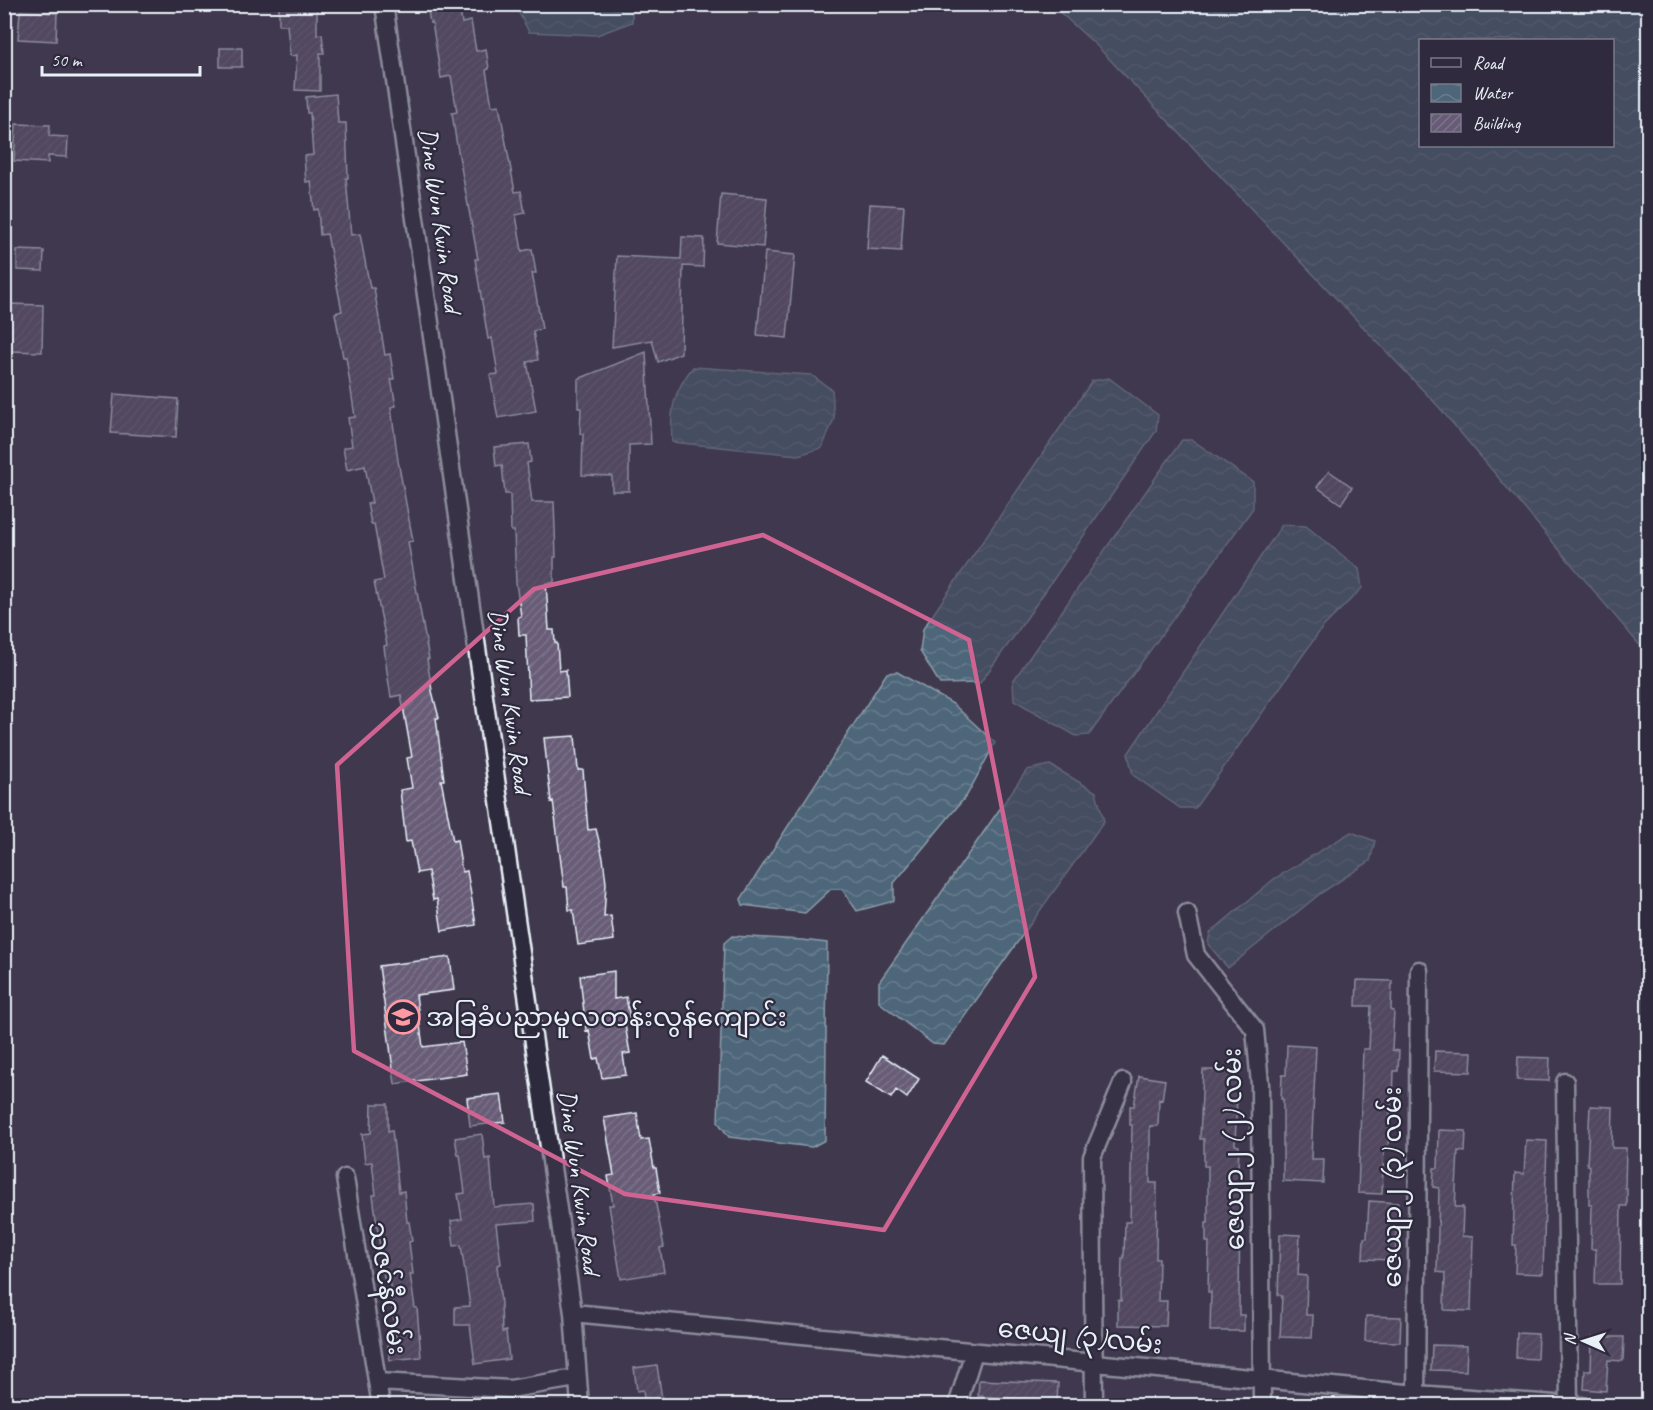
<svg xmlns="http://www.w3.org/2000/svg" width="1653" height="1410" font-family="Caveat,'Noto Sans Myanmar',sans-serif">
<defs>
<pattern id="water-waves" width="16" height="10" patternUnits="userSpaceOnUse" patternTransform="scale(1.5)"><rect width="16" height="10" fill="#4e6679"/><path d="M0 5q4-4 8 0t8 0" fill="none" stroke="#687c8d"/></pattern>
<pattern id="building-hatch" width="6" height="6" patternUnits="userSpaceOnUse" patternTransform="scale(1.5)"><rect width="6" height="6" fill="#675b77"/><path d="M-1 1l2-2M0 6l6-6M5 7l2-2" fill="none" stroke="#7d738b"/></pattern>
</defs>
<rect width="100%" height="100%" fill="#40394e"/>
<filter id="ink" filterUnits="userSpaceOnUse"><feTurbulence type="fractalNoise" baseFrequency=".0167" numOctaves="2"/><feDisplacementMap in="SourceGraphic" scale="12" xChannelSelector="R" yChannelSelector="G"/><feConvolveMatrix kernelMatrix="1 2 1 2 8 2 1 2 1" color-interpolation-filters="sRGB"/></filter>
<g filter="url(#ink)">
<path fill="url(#water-waves)" stroke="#8c9eac" stroke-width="1.5" fill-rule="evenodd" d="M515,5H632V22L597,35L529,32Z
M1052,5H1648V655L1438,406L1097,46ZM1612,40V146H1420V40Z
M693,367L811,375L832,390L834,419L822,448L798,455L672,442C670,410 673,392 693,367Z
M1109,378L1158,415L1156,431L1017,632L980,683L940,684L920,651L923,629L1092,381Z
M1182,440H1192L1253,482V508L1089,735L1076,736L1014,700L1013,681Z
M1282,525L1306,526L1359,569L1362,588L1322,628L1195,808H1180L1133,775L1128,754Z
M897,672L953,704L995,743L967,795L894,883V901L857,911L842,889H831L805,913L743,905L741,899L887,673Z
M1050,765L1096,792L1104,821L944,1045L933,1044L879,1002V982L1027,770Z
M1351,832L1375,841L1370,861L1321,893L1228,968L1208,944L1210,933L1274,879Z
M732,936L802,940L827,943L825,1140L812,1147L729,1137L718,1122L724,943Z"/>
<path fill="url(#building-hatch)" stroke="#e8f1f8" stroke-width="1.5" d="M279,4H317V35L322,34L324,53H320V91L295,90L297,55L290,56L287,25H279Z
M427,4H459L462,23L471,21L476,51L486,49L489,69L486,70L492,106L499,105L515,192L521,191L525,213L516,215L522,251L532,249L536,273H532L542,329L533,331L538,360L527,362L536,411L498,418L490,375L498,374L492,338L488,339L475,259H478L456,140L452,113L457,112L451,76L441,78L432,22L430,23Z
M20,11L57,13L56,41L18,39Z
M220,48H242V67H220Z
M336,94L338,123H346L348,178H346L351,235L360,234L370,288H374L385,355L390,354L394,379H391L396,406L391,407L398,461L413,541L408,542L429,659H427L432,691L439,718H436L444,780H441L453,841L457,840L462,872L467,871L476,925L442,931L437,899L433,900L428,871L417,873L411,841L406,842L400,790L412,788L407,758L412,757L401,695L391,697L387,672L384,646L387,645L374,582L384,580L374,524H371L367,503H372L365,466L347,470L343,448L352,446L348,418L355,417L346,357H343L335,313L342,311L327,234L320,235L318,209L314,210L311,181L306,182L304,156L313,155L310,113H307L306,97Z
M16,124L50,125L49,136L68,137L67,157L48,156V163L14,161Z
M721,194L767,198L763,247L717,243Z
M870,204L904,206L901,251L867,249Z
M682,237L704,238L703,267L683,266L681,353L658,362L652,340L612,347L617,256L681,259Z
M17,250L44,251L43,271L17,270Z
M765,252L795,255L787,338L757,335Z
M9,304L43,305L42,352L8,351Z
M646,352L651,444L629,445V491H612V476L582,475L583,434H580L581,408H578V379Z
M114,394L178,399L176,437L111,433Z
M529,444L531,462L527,463L532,502H554L556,557H554V583H546L549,630H554L555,643H557L559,671L566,670L568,697L529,699L526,635H519L518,617L521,616L516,583L514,531H511L510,494H505L502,465L496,466L494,447Z
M1329,471L1352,487L1341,504L1317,487Z
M575,736L578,770H583L588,830L596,829L603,858L606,883L604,917L611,916L614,940L578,945L573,910H569L567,887H564L553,801L551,802L544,738Z
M450,957L454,990L416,995L423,1047L462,1042L467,1074L395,1084L379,966Z
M614,971V999L626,997L631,1024L625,1025L630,1053L623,1054L626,1075L602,1078L598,1058L594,1059L589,1030L586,1031L580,976Z
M1357,980L1392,981L1391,1010L1394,1011L1392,1050L1399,1051L1398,1071H1394L1393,1101H1391L1388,1148L1384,1147L1382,1194L1358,1193L1363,1049H1369L1371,1006H1356Z
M1287,1045L1316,1047L1311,1159H1324L1323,1183L1283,1181V1099H1281L1282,1075H1286Z
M1435,1051L1472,1052L1471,1072L1434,1071Z
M882,1055L919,1079L907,1098L896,1090L891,1098L866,1082Z
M1518,1057L1550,1058L1549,1081L1517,1080Z
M1203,1070H1238L1235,1145L1239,1146L1238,1170H1240L1239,1315H1244V1331H1210L1211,1292H1208L1209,1242H1206V1223H1208V1166H1204V1139H1200Z
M1139,1076L1165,1080L1162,1100L1159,1099L1158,1126H1150V1183H1157L1156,1259H1159L1158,1301H1167L1166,1326L1118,1325V1300L1121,1301L1122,1258H1124L1125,1222H1130L1132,1125H1130V1106H1134Z
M501,1094L505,1122L470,1126L467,1098Z
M372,1104H388V1131L392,1130L399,1192L404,1191L407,1222H409L412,1241L409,1242L413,1274H410L415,1308H417L421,1357L390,1360L387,1340L396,1339L389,1277L384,1278L373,1195H376L372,1162L365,1163L362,1134L371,1133Z
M1590,1106L1613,1107L1612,1148H1626L1625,1188H1627V1206H1621L1620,1284H1595L1596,1249H1591L1592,1205H1589V1166L1587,1165Z
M637,1113L641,1140L649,1139L654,1168H656L660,1193L654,1194L664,1247L660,1248L664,1272L621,1279L609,1205H613L608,1176L614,1175L604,1118Z
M1439,1130L1466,1131L1465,1152L1458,1151L1455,1207H1463L1462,1236L1473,1237L1471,1311L1444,1310L1445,1273L1437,1272L1439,1188L1433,1187L1434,1168H1438Z
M482,1134L485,1159L490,1158L494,1207L534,1204L535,1221L496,1224L501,1264L497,1265L501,1304L502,1332L506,1331L509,1359L475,1364L470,1325H455V1307L470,1306L461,1245L454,1246L451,1221L462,1219L458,1194L465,1193L460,1155H458L455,1138Z
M1526,1140L1547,1141L1543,1274L1515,1273L1516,1245H1513L1515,1173L1524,1174Z
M1369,1201L1398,1203L1395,1260L1363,1259L1364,1238H1367Z
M1280,1234L1300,1235L1298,1275L1307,1276L1306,1315H1313L1312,1338L1280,1337L1282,1296L1278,1295Z
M1366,1316L1401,1317L1400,1342L1365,1341Z
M1517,1333L1538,1334L1537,1359L1516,1358Z
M1592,1337H1624L1623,1361L1608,1360L1606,1391L1584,1389L1585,1370H1591Z
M1432,1345L1467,1346L1466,1371L1431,1370Z
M657,1365L663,1406H645L643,1390L637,1391L634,1368Z
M979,1380L1058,1383L1057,1402L978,1396Z"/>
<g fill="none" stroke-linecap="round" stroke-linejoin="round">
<defs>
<path id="street" d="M384,4L573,1313L580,1406
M1187,913L1196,955L1255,1030L1260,1084L1262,1406
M1565,1082L1569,1406
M345,1178L381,1406
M573,1313L1261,1379L1416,1394L1582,1406
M377,1382L510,1389L576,1378
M957,1406L974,1352
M1094,1406L1092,1157L1123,1082
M1416,1406L1419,970"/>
</defs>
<use href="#street" stroke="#e8f1f8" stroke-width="21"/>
<use href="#street" stroke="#2f2a3d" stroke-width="16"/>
</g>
</g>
<path d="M0 0H1653V1410H0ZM763,535L969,640L1035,977L884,1230L625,1194L354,1051L337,765L534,589Z" fill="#40394e" fill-opacity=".55" fill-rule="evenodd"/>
<path fill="none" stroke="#cf6492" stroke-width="4.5" stroke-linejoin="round" d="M763,535L969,640L1035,977L884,1230L625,1194L354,1051L337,765L534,589Z"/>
<defs>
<symbol id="school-ring" viewBox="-11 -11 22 22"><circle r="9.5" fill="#2f2a3d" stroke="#ff9aa2" stroke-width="1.5"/><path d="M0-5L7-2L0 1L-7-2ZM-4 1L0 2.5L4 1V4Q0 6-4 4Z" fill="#ff9aa2"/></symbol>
</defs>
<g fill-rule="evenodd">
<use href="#school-ring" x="384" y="998" width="38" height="38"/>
</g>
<g text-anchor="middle" stroke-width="4.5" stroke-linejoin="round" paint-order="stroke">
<g font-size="26" fill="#e8f1f8" stroke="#2f2a3d">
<text transform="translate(441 220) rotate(82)" y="9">Dine Wun Kwin Road</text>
<text transform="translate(511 701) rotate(82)" y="9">Dine Wun Kwin Road</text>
<text transform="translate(1233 1149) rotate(-91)" y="9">ဇေယျာ၂ (၂) လမ်း</text>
<text transform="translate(580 1182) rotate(82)" y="9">Dine Wun Kwin Road</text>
<text transform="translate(1392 1187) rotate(-90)" y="9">ဇေယျာ၂ (၃) လမ်း</text>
<text transform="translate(388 1288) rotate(81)" y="9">သဇင်နီလမ်း</text>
<text transform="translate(1080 1336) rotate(6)" y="9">ဇေယျ (၃)လမ်း</text>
</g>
<g font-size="26" fill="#e8f1f8" stroke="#2f2a3d" text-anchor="start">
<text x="426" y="1026">အခြခံပညာမူလတန်းလွန်ကျောင်း</text>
</g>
</g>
<rect width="1653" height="1410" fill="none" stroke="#2f2a3d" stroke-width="24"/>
<rect x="12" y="12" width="1629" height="1386" fill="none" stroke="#e8f1f8" stroke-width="2" filter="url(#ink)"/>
<rect x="1419" y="39" width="195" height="108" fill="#2f2a3d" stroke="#797a88" stroke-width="1.5"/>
<rect x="1431" y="58" width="30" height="9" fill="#2f2a3d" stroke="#797a88" stroke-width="1.5"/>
<text x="1473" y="69" font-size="18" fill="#e8f1f8">Road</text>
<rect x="1431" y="84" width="30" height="18" fill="url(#water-waves)" stroke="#797a88" stroke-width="1.5"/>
<text x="1473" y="99" font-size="18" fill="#e8f1f8">Water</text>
<rect x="1431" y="114" width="30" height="18" fill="url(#building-hatch)" stroke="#797a88" stroke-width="1.5"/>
<text x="1473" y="129" font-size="18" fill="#e8f1f8">Building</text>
<g transform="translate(1584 1341) rotate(273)" stroke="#2f2a3d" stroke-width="4.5" paint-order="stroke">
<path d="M0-4.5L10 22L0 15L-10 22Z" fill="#e8f1f8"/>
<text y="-9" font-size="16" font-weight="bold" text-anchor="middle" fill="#e8f1f8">N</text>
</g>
<path d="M42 66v9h158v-9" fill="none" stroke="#e8f1f8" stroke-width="3"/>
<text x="51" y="66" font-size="18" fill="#e8f1f8" stroke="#2f2a3d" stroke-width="4.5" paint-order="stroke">50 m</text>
</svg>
